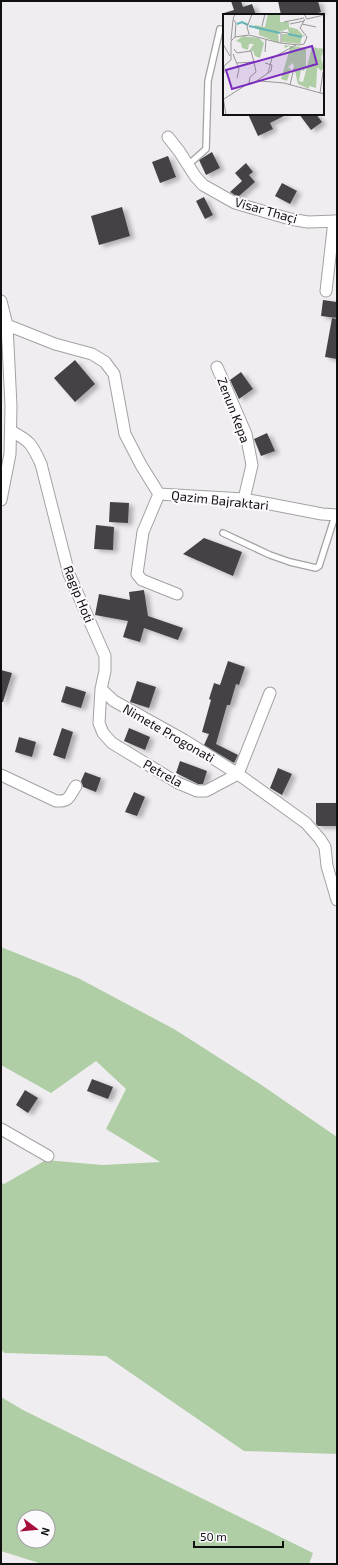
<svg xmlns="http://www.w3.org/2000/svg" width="338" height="1565" font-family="'Exo 2',sans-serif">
<defs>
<filter id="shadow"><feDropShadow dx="4.5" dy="2.5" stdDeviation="2" flood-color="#0004"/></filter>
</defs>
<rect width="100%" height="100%" fill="#f0edf0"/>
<path fill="#afcea5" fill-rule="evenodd" d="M1,947L78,978L174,1029L260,1084L337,1137V1454L244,1451L106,1356L5,1353L1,1350V1183L4,1184L46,1160L102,1165L160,1162L106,1129L126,1089L96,1061L51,1093L1,1065Z
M1,1397L23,1410L313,1553L309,1564H42L1,1551ZM24,1517H48V1541H24Z"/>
<path fill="#444347" filter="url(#shadow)" d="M231,1H241L243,7L252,4L256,15H224V13L234,10Z
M278,1H318L321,12L312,15H281Z
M248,114H288L270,123L273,129L258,136Z
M299,114H316L322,122L311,130Z
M212,152L220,168L206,175L199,160Z
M168,156L176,177L160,183L152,162Z
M246,163L253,172L249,175L255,182L238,197L230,192L242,181L235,173Z
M282,183L297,191L290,204L275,196Z
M204,197L213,215L205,219L196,201Z
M122,207L130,236L99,245L91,216Z
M323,300L337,302V318L321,316Z
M332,318L337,319V359L325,357Z
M75,360L95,384L75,402L54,378Z
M241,372L253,389L239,399L230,380Z
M267,433L275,451L261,456L254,439Z
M110,502L129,503L128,523L109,522Z
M96,525L114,527L113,550L94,549Z
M204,538L242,552L233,576L183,554Z
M144,590L148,616L183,628L178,640L144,628L140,642L123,637L128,621L95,615L99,594L130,600L129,592Z
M228,661L245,667L239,685L236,684L230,705H227L216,744L238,755L234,763L204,745L209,734L202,732L211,700L209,699L214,683L220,685Z
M1,670L12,673L3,702H1Z
M137,681L156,687L149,708L130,702Z
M66,686L86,692L81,708L61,702Z
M62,728L73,732L65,759L53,755Z
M129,728L150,737L145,750L124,741Z
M19,737L36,742L32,757L15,752Z
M180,761L207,771L203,784H198L176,773Z
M278,768L292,774L282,795L270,788Z
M85,772L101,778L96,792L83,787L81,781Z
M134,792L145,797L137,816L125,812Z
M316,803H337V826H318L316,824Z
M92,1079L113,1087L108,1099L87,1091Z
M25,1090L38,1098L28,1113L16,1105Z"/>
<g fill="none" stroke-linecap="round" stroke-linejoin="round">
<defs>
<path id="lane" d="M188,165L206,149L208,81L220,29
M223,533L270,555L290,562L316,568L319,566L335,516"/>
<path id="street" d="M168,137L179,151L195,176L203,185L235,203L290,219L308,222L337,221
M326,291L334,221
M1,301L7,325L11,406L10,454L1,500
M7,325L55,344L92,354L105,362L114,374L125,434L141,465L159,494L244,499L322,514L337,515
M217,367L246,434L252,465L244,499
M11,431C30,441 32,444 41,464L69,574L105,656V671L101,689L99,723L103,733L112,743L178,783L197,791H206L238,774L270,693
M159,494L143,532L137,574L142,580L177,594
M101,689L114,701L184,740L238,774L306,823L320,839L325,847L327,866L337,900
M1,775L56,801C70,802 69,796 76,786
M1,1129L48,1156"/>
</defs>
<use href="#lane" stroke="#a4a1a5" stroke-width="8"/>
<use href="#street" stroke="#a4a1a5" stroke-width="13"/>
<use href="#lane" stroke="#fff" stroke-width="5.5"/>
<use href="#street" stroke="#fff" stroke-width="11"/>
</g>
<g text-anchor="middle" stroke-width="4" stroke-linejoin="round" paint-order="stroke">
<g font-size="13" fill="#111011" stroke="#fdfafe">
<text transform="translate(266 210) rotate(16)" y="5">Visar Thaçi</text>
<text transform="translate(234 410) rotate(69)" y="5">Zenun Kepa</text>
<text transform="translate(220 500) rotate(6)" y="5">Qazim Bajraktari</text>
<text transform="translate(79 594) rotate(68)" y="5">Ragip Hoti</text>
<text transform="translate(169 733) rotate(30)" y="5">Nimete Progonati</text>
<text transform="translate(163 773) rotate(29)" y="5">Petrela</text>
</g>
</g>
<g transform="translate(223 14)">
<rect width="101" height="101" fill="#f0edf0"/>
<path d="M45,0L57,1V8H66V13L74,15L82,23L79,22L77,30L59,28V20H66L65,15L55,18L56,29L36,21V14L31,13L32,11L42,13ZM20,22L36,24L41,29L37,44L32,42L30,37H26L31,30H26L25,36L19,34L18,29L13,27ZM61,31L83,34V53L81,57L78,56L76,67L80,68L89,33L95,34V37L96,34L101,35L98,44L101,54L98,57L94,53L95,41L93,74L86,72V75L75,70L70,49L65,53L68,55L64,67L58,65L67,34L66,32L62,34Z" fill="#afcea5"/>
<path fill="none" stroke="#63b5b7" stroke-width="2" d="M14,10L19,8L25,11M26,12L57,19M65,20L79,23"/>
<path fill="none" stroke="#979597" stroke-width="1" d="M58,0H80M81,0L84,5L101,1M82,5L77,14L84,23M61,8L81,4M67,10L81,7M79,10L93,13M39,12L42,0M26,20L24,13L29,0M12,23L13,9L10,5L12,0M8,26L10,6M58,29V18L65,19M0,30L7,42M11,35L14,39L28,37L31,48M42,38L43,25M10,40L16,55L14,64M14,49L31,48L33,58L27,63L26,69M1,59V52L8,46V27L12,23L26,21L57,29L76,31L81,30L84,23M45,59L49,44L73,31M32,68L48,57L49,51L42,49M67,71L71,54M97,79L100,58M0,83L3,101M1,85L26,69L37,67L61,69L101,80"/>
<path fill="#7b2cbf" fill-opacity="0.15" stroke="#7b2cbf" stroke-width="2" d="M89,32L94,50L9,75L3,56Z"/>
<rect width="101" height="101" fill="none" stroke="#111011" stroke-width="2"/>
</g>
<rect width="338" height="1565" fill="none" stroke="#111011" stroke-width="4"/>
<g transform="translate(36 1529) rotate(106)"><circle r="19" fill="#fdfafe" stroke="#9f9c9f"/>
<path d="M0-3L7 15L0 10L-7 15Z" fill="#a70f3b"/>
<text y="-6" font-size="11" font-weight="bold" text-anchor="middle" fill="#111011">N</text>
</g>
<path d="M194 1541v6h89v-6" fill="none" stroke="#111011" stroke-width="2"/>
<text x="200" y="1541" font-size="12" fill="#111011" stroke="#fdfafe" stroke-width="3" paint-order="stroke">50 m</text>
</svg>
